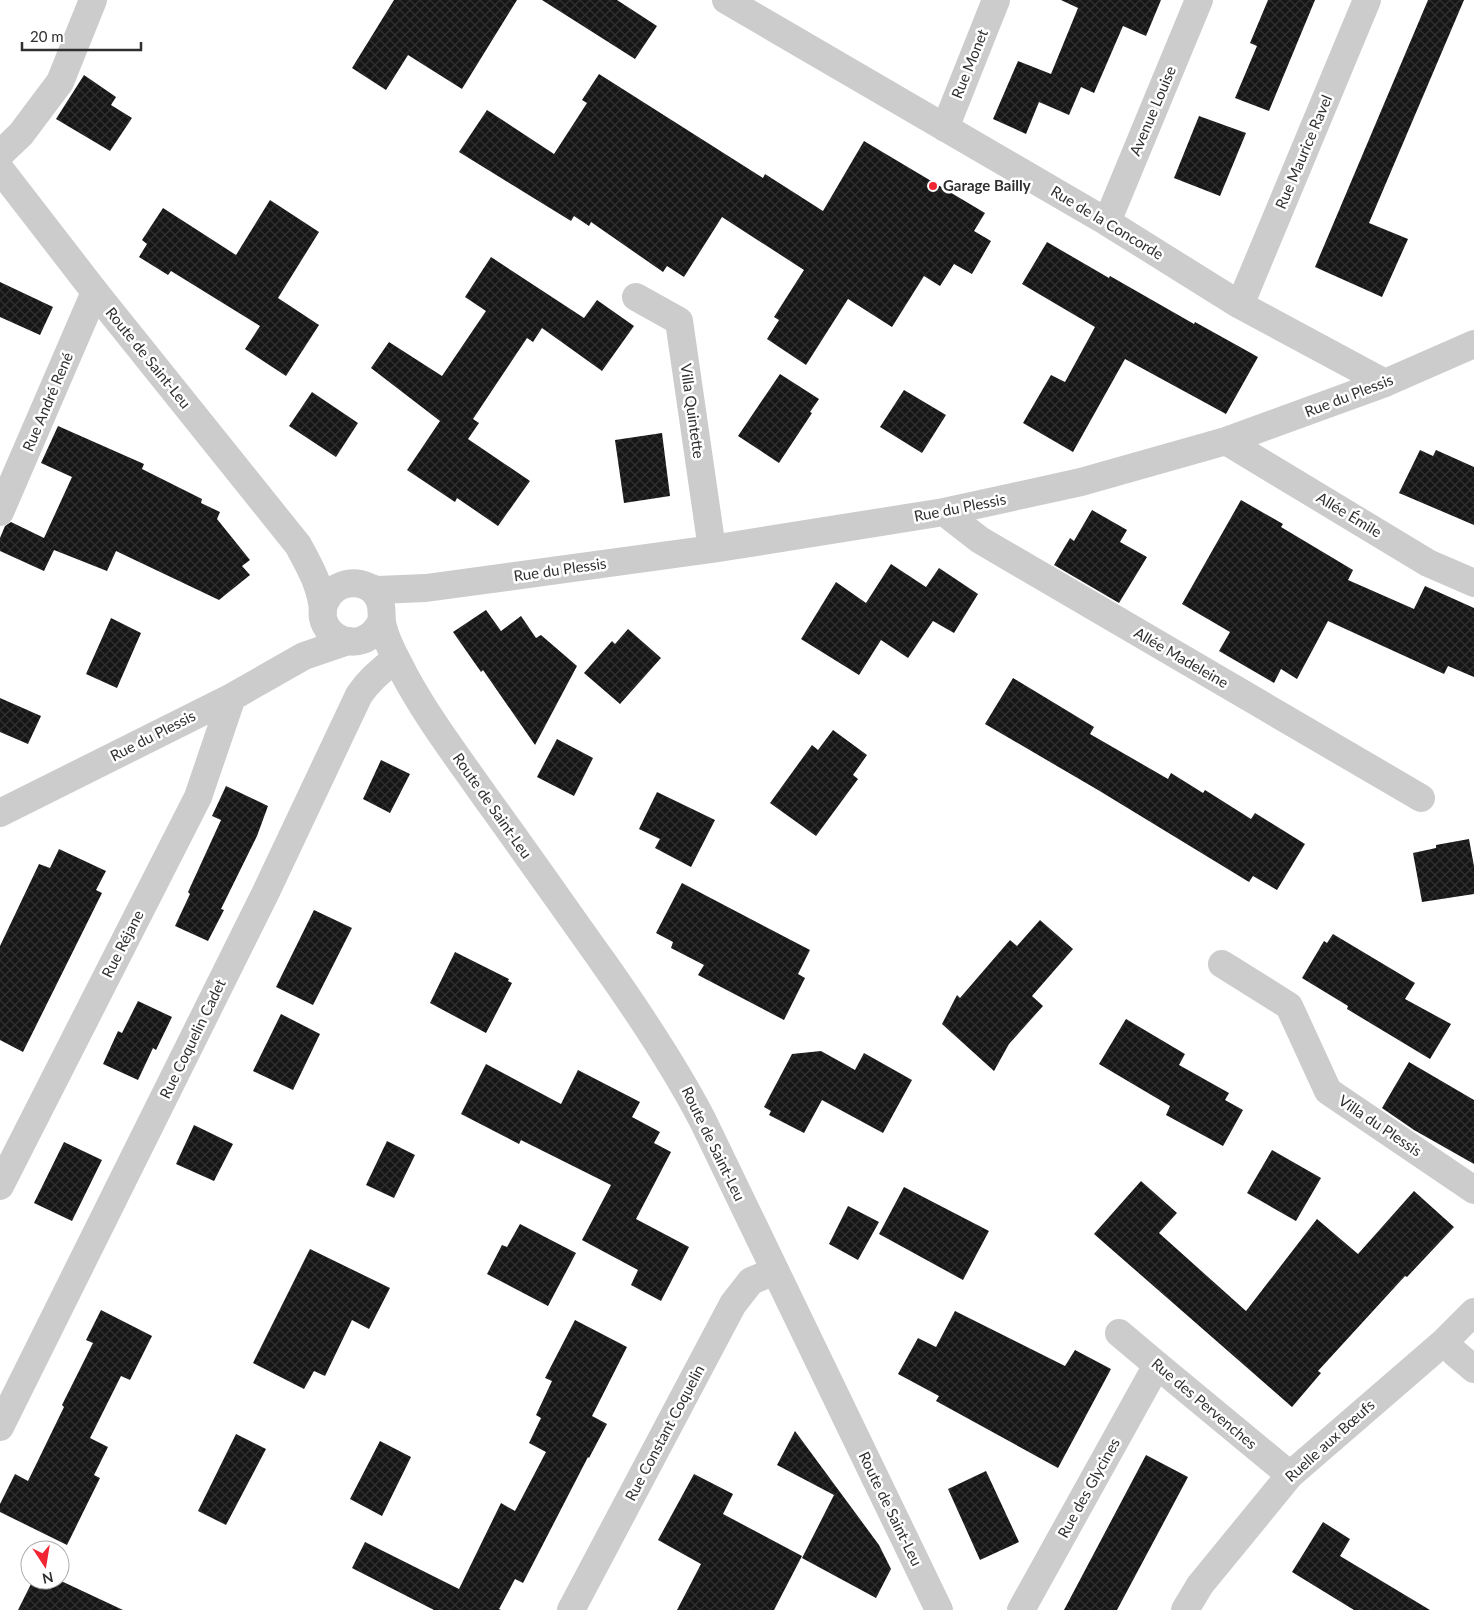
<svg xmlns="http://www.w3.org/2000/svg" width="1474" height="1610" font-family="Lato,sans-serif">
<defs>
<pattern id="building-cross-hatch" width="8" height="8" patternUnits="userSpaceOnUse" patternTransform="scale(1.25)"><rect width="8" height="8" fill="#161616"/><path d="M0 0l8 8M0 8l8-8" fill="none" stroke="#303030"/></pattern>
</defs>
<rect width="100%" height="100%" fill="#fff"/>
<path fill="url(#building-cross-hatch)" d="M394,0H517L462,89L408,55L386,90L352,68Z
M542,0H617L657,26L635,59Z
M1061,0H1161L1146,36L1123,26L1094,93L1081,87L1069,115L1039,102L1026,134L993,119L1018,61L1051,74L1078,8Z
M1268,0H1315L1269,111L1235,98L1257,46L1250,43Z
M1428,0H1464L1369,223L1408,239L1382,297L1315,267Z
M599,74L763,178L765,174L823,211L864,141L985,213L974,231L991,241L972,274L954,264L940,286L924,276L892,327L848,299L806,365L767,339L779,320L774,317L804,270L722,217L684,277L667,266L663,272L591,222L589,226L574,216L571,221L459,152L487,110L554,154L587,103L582,100Z
M84,75L116,97L111,105L132,118L110,151L56,119Z
M1199,116L1246,133L1220,196L1174,178Z
M270,200L319,232L278,298L319,325L286,376L245,349L260,326L171,271L168,275L139,257L147,244L142,240L163,208L236,255Z
M1047,242L1109,278L1110,276L1194,324L1195,322L1258,357L1226,414L1125,359L1073,452L1023,423L1051,375L1065,382L1095,327L1022,284Z
M491,257L584,318L597,300L634,326L602,371L542,328L533,342L527,338L473,419L479,423L468,439L530,481L498,526L457,498L455,502L407,470L440,421L371,368L389,342L442,376L486,311L465,297Z
M0,282L53,307L40,335L0,317Z
M780,374L819,399L810,412L812,413L779,463L738,436Z
M904,390L946,415L922,453L880,427Z
M312,392L358,423L336,457L289,426Z
M58,426L144,464L142,469L202,499L201,503L220,512L217,519L250,560L242,566L250,575L219,600L116,551L107,571L54,550L44,571L0,551V538L5,526L11,522L44,538L72,477L41,463Z
M662,433L670,496L624,503L615,440Z
M1420,450L1433,456L1436,450L1474,467V525L1399,493Z
M1241,500L1283,524L1281,527L1353,570L1348,580L1414,609L1425,586L1474,608V677L1448,666L1444,674L1328,621L1297,679L1281,669L1274,683L1219,651L1230,632L1182,604Z
M1092,510L1127,530L1120,542L1147,557L1119,603L1054,565L1070,538L1074,541Z
M891,564L926,587L939,568L978,594L954,633L933,621L908,658L881,640L859,675L801,639L836,582L866,603Z
M486,610L501,631L521,616L536,638L541,635L577,666L535,745L483,670L481,672L453,632Z
M111,618L141,633L117,688L86,674Z
M628,629L661,658L620,704L584,673L612,641L615,644Z
M1013,678L1094,727L1090,734L1168,779L1171,773L1203,793L1205,790L1251,819L1255,813L1305,844L1277,890L1253,876L1249,882L1098,790L985,724Z
M0,698L41,716L28,744L0,732Z
M833,730L867,755L853,775L858,779L816,836L770,803L812,745L818,750Z
M557,739L593,758L574,796L537,777Z
M381,760L410,774L390,813L363,799Z
M226,786L268,806L257,836L221,909L224,910L208,941L175,926L190,894L188,892L221,820L212,816Z
M657,792L715,820L691,867L655,848L660,839L639,829Z
M1469,839L1474,866V894L1422,902L1413,853L1436,848V845Z
M59,849L106,871L96,890L102,893L23,1052L0,1040V946L39,864L50,868Z
M682,883L810,950L798,974L805,978L784,1020L698,975L704,965L671,948L673,942L656,933Z
M314,910L352,928L313,1005L276,987Z
M1040,920L1073,949L1032,996L1043,1006L1009,1044L994,1071L942,1024L957,995L960,998L1010,940L1017,946Z
M1333,934L1415,983L1405,999L1451,1024L1430,1059L1347,1009L1348,1006L1302,978L1324,941L1327,943Z
M455,952L509,979L508,981L512,983L486,1033L430,1003Z
M138,1001L172,1017L156,1050L153,1048L138,1080L103,1064L118,1031L122,1033Z
M281,1014L320,1034L293,1090L253,1071Z
M1126,1019L1185,1054L1179,1065L1229,1093L1225,1100L1243,1110L1223,1146L1166,1115L1170,1106L1099,1064Z
M821,1051L855,1070L864,1053L912,1080L883,1133L822,1100L804,1133L769,1115L771,1111L764,1107L792,1054Z
M1409,1062L1474,1100V1164L1414,1130L1382,1108Z
M486,1064L561,1104L578,1070L640,1102L632,1117L660,1132L654,1143L671,1152L636,1219L689,1247L661,1301L631,1285L638,1270L582,1240L611,1185L521,1140L519,1144L461,1114Z
M194,1125L233,1144L214,1181L176,1164Z
M387,1141L415,1155L394,1198L366,1185Z
M64,1142L102,1160L72,1221L34,1203Z
M1272,1150L1321,1178L1296,1221L1247,1193Z
M1141,1181L1177,1213L1159,1233L1246,1311L1317,1219L1358,1254L1414,1191L1454,1227L1407,1277L1405,1276L1318,1371L1321,1373L1292,1407L1094,1234Z
M904,1187L989,1231L963,1280L879,1234Z
M848,1206L879,1222L858,1260L829,1244Z
M520,1224L576,1253L548,1306L487,1274L502,1245L507,1247Z
M310,1249L390,1288L369,1329L352,1320L325,1376L314,1371L304,1389L253,1363Z
M101,1310L152,1336L130,1380L121,1376L90,1438L108,1447L94,1475L100,1478L67,1545L0,1512V1504L15,1474L28,1481L64,1407L62,1405L93,1343L86,1340Z
M955,1311L1065,1366L1075,1350L1111,1369L1058,1468L936,1401L939,1396L898,1374L918,1338L936,1347Z
M575,1320L627,1347L592,1416L607,1424L589,1458L588,1457L523,1583L515,1579L499,1609L501,1610H434L352,1568L365,1542L459,1589L501,1503L515,1511L546,1452L529,1443L541,1418L536,1415L552,1381L545,1378Z
M795,1431L879,1545L891,1569L876,1598L802,1558L834,1495L777,1465Z
M236,1434L266,1449L226,1525L198,1511Z
M380,1441L411,1457L382,1516L350,1499Z
M1146,1455L1188,1477L1156,1537L1117,1610H1064Z
M986,1471L1019,1542L980,1560L948,1489Z
M694,1474L733,1494L723,1514L802,1556L774,1610H677L701,1564L658,1540Z
M1323,1522L1350,1539L1340,1556L1430,1610H1354L1292,1572Z
M33,1580H59L123,1610H18Z"/>
<g fill="none" stroke-linecap="round" stroke-linejoin="round">
<path stroke="#ccc" stroke-width="28" d="M726,0L1107,222L1240,305L1385,383
M945,128L996,0
M0,154L21,134L60,82L93,0
M1107,222L1199,0
M636,297L679,321L712,549
M1240,305L1367,0
M1226,441L1428,563L1474,583
M0,512L95,292
M944,512L980,540L1421,798
M371,588L377,590L426,588L712,549L944,512L1081,482L1226,441L1385,383L1474,344
M0,813L232,697L304,656L348,641
M1222,964L1289,1006L1328,1091L1474,1190
M0,1186L198,797L232,697
M1119,1333L1157,1365L1290,1475
M1445,1341L1455,1353L1474,1369
M0,1427L265,894L359,695C369,680 382,669 396,659
M571,1610L733,1304L751,1281L775,1271
M1021,1610L1157,1365
M1185,1610L1200,1585L1290,1475L1445,1341L1474,1312"/>
<path stroke="#ccc" stroke-width="28" d="M0,169L95,292L298,545C310,567 322,588 323,612
M381,622C362,661 311,635 325,602C334,580 366,576 378,597C384,607 380,617 383,627C387,644 396,658 404,674C427,717 456,755 484,795C524,850 563,906 603,962C639,1013 674,1065 703,1121L939,1610"/>
</g>
<circle fill="#f12632" stroke="#fff" stroke-width="2" cx="933" cy="186" r="5"/>
<g text-anchor="middle" stroke-width="5" stroke-linejoin="round" paint-order="stroke">
<g font-size="15" fill="#2f2f2f" stroke="#fff">
<text transform="translate(970 64) rotate(-68)" y="5">Rue Monet</text>
<text transform="translate(1153 111) rotate(-67)" y="5">Avenue Louise</text>
<text transform="translate(1304 152) rotate(-67)" y="5">Rue Maurice Ravel</text>
<text transform="translate(1107 223) rotate(31)" y="5">Rue de la Concorde</text>
<text transform="translate(148 358) rotate(51)" y="5">Route de Saint-Leu</text>
<text transform="translate(1349 396) rotate(-21)" y="5">Rue du Plessis</text>
<text transform="translate(48 402) rotate(-67)" y="5">Rue André René</text>
<text transform="translate(692 411) rotate(82)" y="5">Villa Quintette</text>
<text transform="translate(960 508) rotate(-11)" y="5">Rue du Plessis</text>
<text transform="translate(1349 515) rotate(31)" y="5">Allée Émile</text>
<text transform="translate(560 570) rotate(-8)" y="5">Rue du Plessis</text>
<text transform="translate(1181 658) rotate(30)" y="5">Allée Madeleine</text>
<text transform="translate(153 736) rotate(-27)" y="5">Rue du Plessis</text>
<text transform="translate(492 806) rotate(55)" y="5">Route de Saint-Leu</text>
<text transform="translate(123 944) rotate(-63)" y="5">Rue Réjane</text>
<text transform="translate(193 1039) rotate(-64)" y="5">Rue Coquelin Cadet</text>
<text transform="translate(1380 1126) rotate(34)" y="5">Villa du Plessis</text>
<text transform="translate(713 1144) rotate(64)" y="5">Route de Saint-Leu</text>
<text transform="translate(1204 1404) rotate(40)" y="5">Rue des Pervenches</text>
<text transform="translate(665 1433) rotate(-62)" y="5">Rue Constant Coquelin</text>
<text transform="translate(1330 1441) rotate(-42)" y="5">Ruelle aux Bœufs</text>
<text transform="translate(1089 1488) rotate(-61)" y="5">Rue des Glycines</text>
<text transform="translate(890 1509) rotate(64)" y="5">Route de Saint-Leu</text>
</g>
<g font-size="15" font-weight="bold" fill="#2f2f2f" stroke="#fff" text-anchor="start">
<text x="943" y="191">Garage Bailly</text>
</g>
</g>
<g transform="translate(45 1565) rotate(168)"><circle r="24" fill="#ffffff" stroke="#acacac"/>
<path d="M0-4L9 19L0 12L-9 19Z" fill="#f12632"/>
<text y="-8" font-size="14" font-weight="bold" text-anchor="middle" fill="#2f2f2f">N</text>
</g>
<path d="M22 42v8h119v-8" fill="none" stroke="#2f2f2f" stroke-width="2.5"/>
<text x="30" y="42" font-size="15" fill="#2f2f2f" stroke="#ffffff" stroke-width="4" paint-order="stroke">20 m</text>
</svg>
